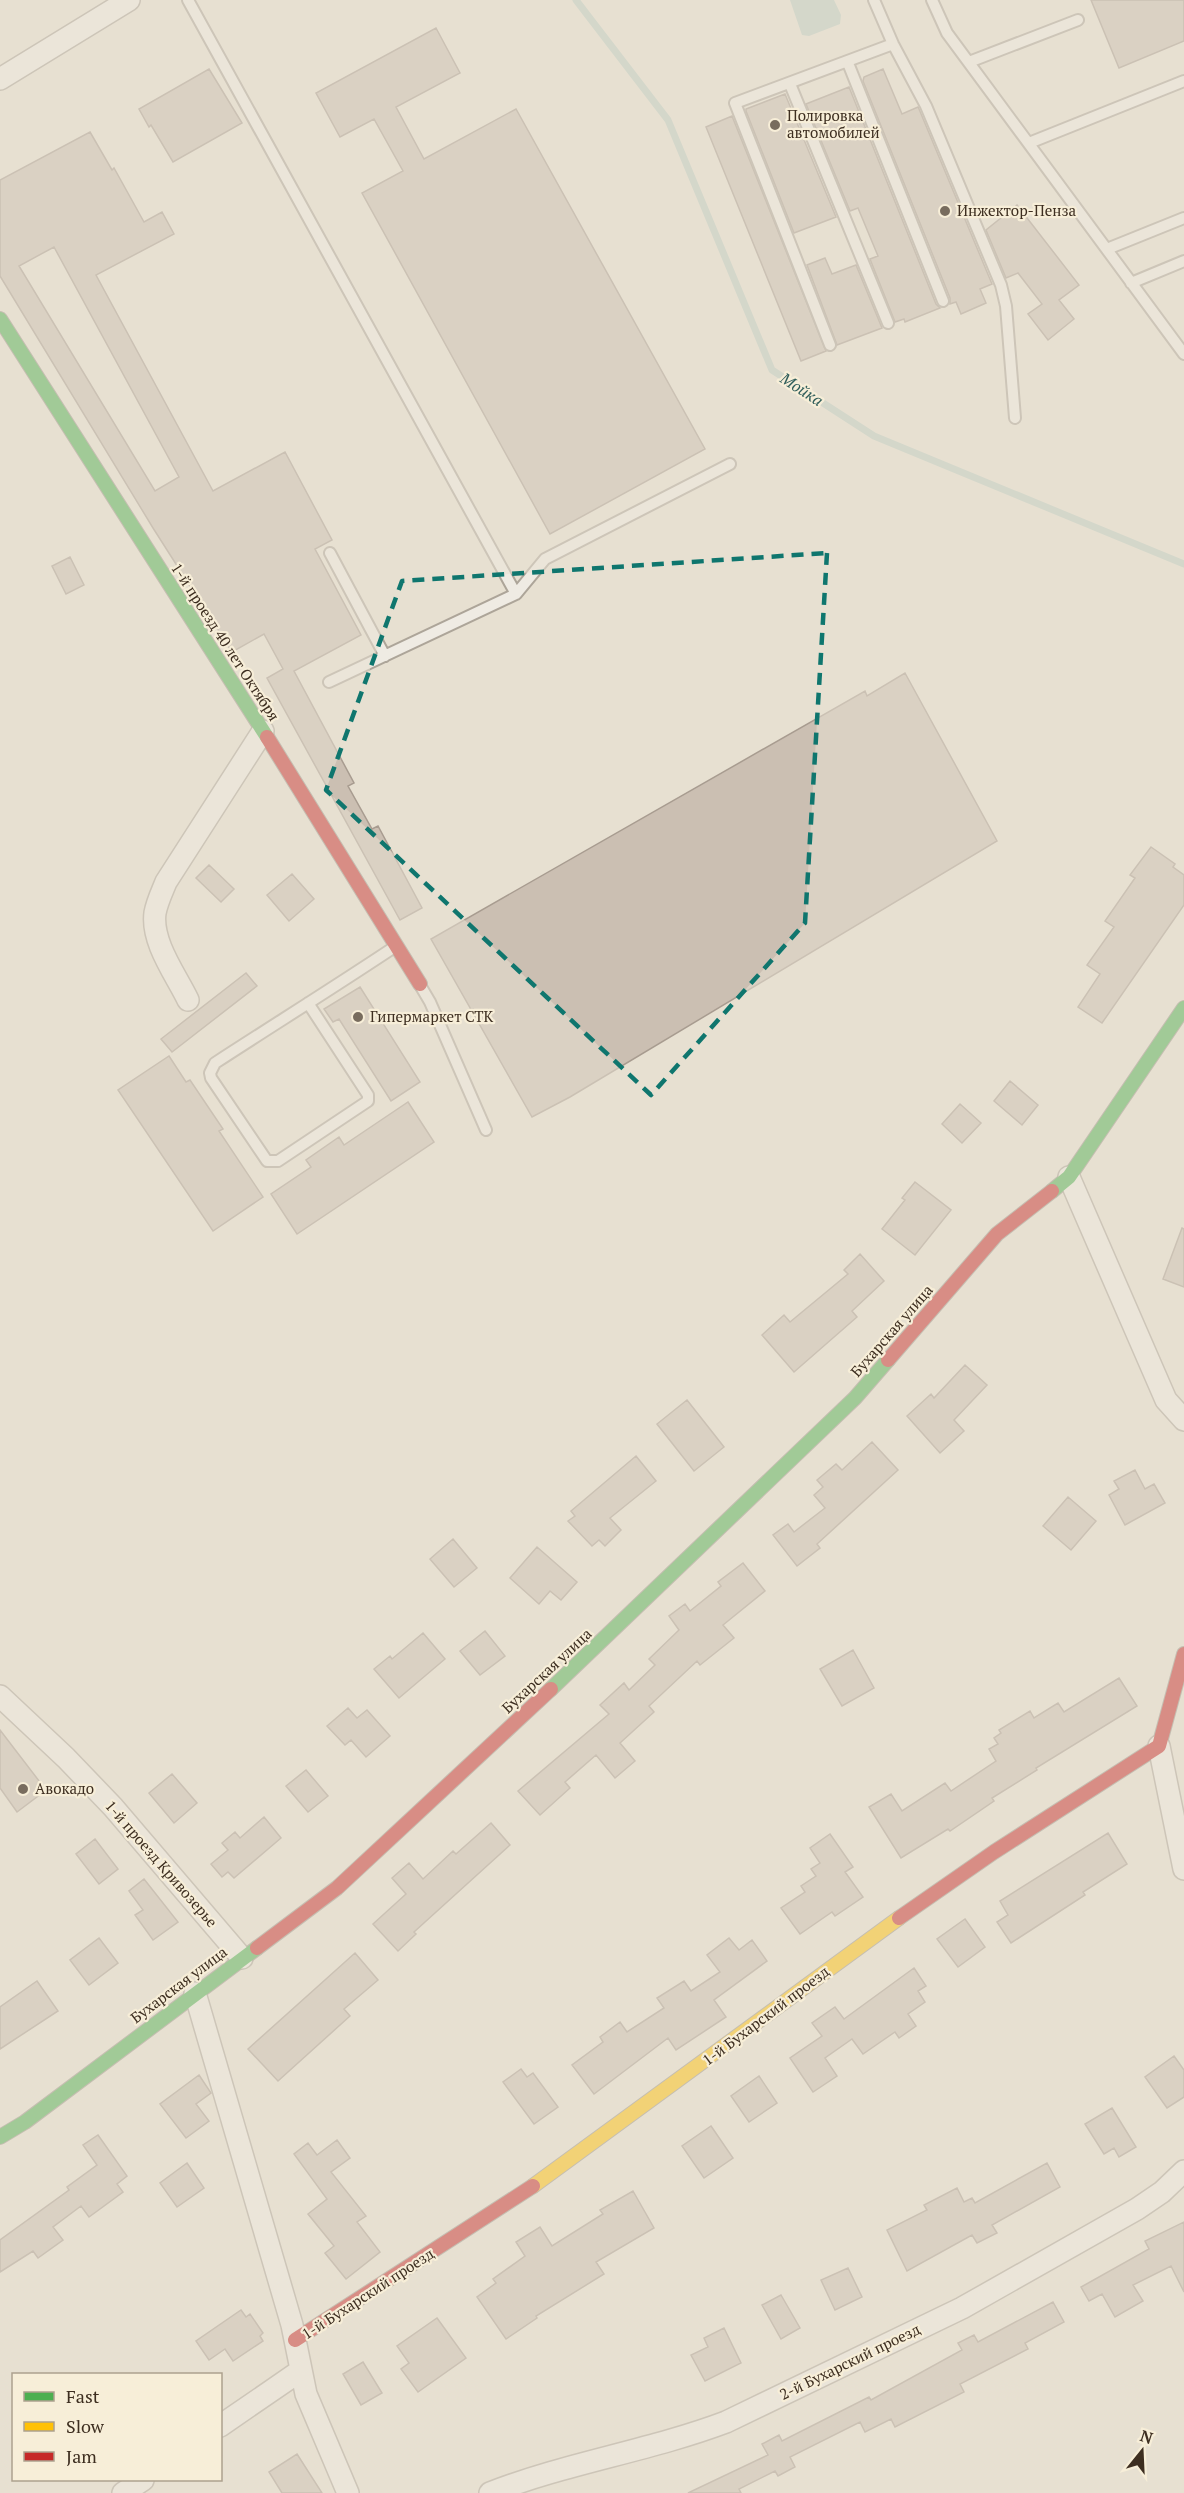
<svg xmlns="http://www.w3.org/2000/svg" width="1184" height="2493" font-family="'PT Serif',serif">
<rect width="100%" height="100%" fill="#e7e0d1"/>
<path fill="#bcccc2" d="M790,0H834L841,15L840,24L809,36L802,35Z"/>
<g fill="none" stroke-linecap="round" stroke-linejoin="round">
<path stroke="#bcccc2" stroke-width="7" d="M576,0L668,120L772,370L874,436L1184,564"/>
</g>
<path fill="#cbbfb2" stroke="#a89c90" stroke-width="1.5" fill-rule="evenodd" d="M1091,0H1184V41L1119,68Z
M436,28L460,73L396,107L424,159L516,109L705,449L550,534L362,193L403,171L374,119L340,137L316,93Z
M209,69L242,123L173,162L151,125L149,127L139,109Z
M883,69L902,114L918,107L919,109L992,284L980,289L986,303L961,314L956,302L950,304V298L863,81L864,77Z
M849,87L936,304L940,308L905,322L904,319L895,322L870,259L878,256L858,208L850,211L806,104Z
M785,94L836,217L794,233L746,111V109Z
M732,116L826,351L801,361L706,127Z
M90,132L112,170L114,168L144,222L162,212L174,234L96,275L213,491L285,452L332,540L315,549L361,635L294,671L354,783L348,786L372,829L378,826L422,908L400,920L267,678L283,669L264,634L232,652L153,528L0,276V180ZM54,247L179,477L155,491L19,266Z
M1017,205L1079,285L1059,300L1074,319L1048,340L1028,314L1042,304L1018,273L1006,278L986,230Z
M825,258L832,274L856,265L882,328L837,345L807,265Z
M70,557L84,585L66,594L52,566Z
M905,673L997,841L570,1097L532,1117L431,939L865,691L867,696Z
M1151,847L1175,864L1173,867L1184,875V905L1102,1023L1078,1007L1100,974L1087,965L1114,927L1105,921L1135,878L1130,875Z
M209,865L234,889L221,902L196,878Z
M292,874L314,899L289,921L267,895Z
M246,973L257,986L172,1052L161,1039Z
M360,987L420,1082L391,1101L339,1019L333,1022L324,1009Z
M169,1056L186,1082L190,1080L223,1129L219,1131L263,1197L213,1231L118,1090Z
M1010,1081L1038,1105L1022,1125L994,1101Z
M408,1102L434,1142L297,1234L271,1194L311,1167L306,1160L339,1137L344,1145Z
M960,1104L981,1123L962,1143L942,1124Z
M915,1182L951,1210L915,1255L882,1229L905,1200L902,1198Z
M1182,1228L1184,1229V1287L1163,1279Z
M860,1254L884,1281L852,1311L857,1317L794,1372L762,1335L784,1315L790,1322L848,1274L844,1270Z
M965,1365L987,1385L954,1420L964,1431L940,1453L907,1416L931,1394L934,1398Z
M687,1400L724,1447L694,1471L657,1424Z
M872,1442L898,1470L817,1544L820,1548L797,1566L773,1535L788,1524L794,1532L825,1508L814,1495L823,1487L817,1480L836,1464L842,1470Z
M636,1456L656,1481L610,1518L621,1530L605,1546L599,1540L592,1546L568,1521L575,1516L571,1511Z
M1135,1470L1145,1489L1154,1484L1165,1503L1125,1525L1109,1495L1119,1489L1114,1481Z
M1068,1497L1096,1521L1071,1550L1043,1526Z
M453,1539L477,1568L454,1587L430,1559Z
M537,1547L577,1582L561,1600L550,1591L539,1604L510,1578Z
M743,1563L765,1591L723,1625L734,1638L700,1665L697,1661L649,1706L654,1712L620,1743L635,1761L615,1778L596,1755L565,1782L570,1788L540,1815L518,1791L609,1714L600,1705L624,1683L629,1690L655,1665L649,1659L679,1630L669,1616L685,1604L690,1611L721,1586L718,1582Z
M485,1631L505,1656L480,1675L460,1651Z
M423,1633L445,1659L399,1698L374,1669L390,1656L392,1659Z
M853,1650L874,1688L842,1706L820,1669Z
M1119,1678L1137,1706L1036,1768L1037,1770L992,1798L994,1801L950,1831L948,1829L901,1858L869,1807L891,1794L902,1811L945,1783L951,1791L996,1761L989,1749L998,1744L994,1738L1001,1733L999,1730L1030,1711L1034,1718L1058,1703L1064,1712Z
M348,1708L357,1718L367,1710L390,1736L366,1757L351,1740L345,1745L327,1726Z
M0,1730L46,1790L17,1812L0,1788Z
M306,1770L328,1796L308,1812L286,1786Z
M172,1774L197,1803L174,1823L149,1793Z
M264,1817L281,1838L234,1878L228,1872L222,1877L211,1864L228,1850L222,1843L235,1832L240,1838Z
M491,1823L510,1845L414,1932L416,1934L398,1951L373,1924L406,1894L392,1878L409,1863L423,1879L453,1851L456,1854Z
M1108,1833L1127,1864L1083,1892L1085,1895L1011,1943L997,1922L1008,1915L1000,1901Z
M830,1834L853,1867L845,1872L863,1897L835,1916L832,1912L800,1934L781,1908L805,1892L801,1886L816,1876L811,1869L820,1863L810,1848Z
M95,1839L118,1869L99,1884L76,1854Z
M144,1879L178,1922L153,1940L135,1915L143,1910L129,1891Z
M965,1919L985,1947L958,1967L937,1939Z
M99,1938L118,1963L89,1985L70,1960Z
M729,1938L739,1950L752,1940L767,1961L714,2000L726,2017L676,2050L668,2038L594,2094L572,2065L603,2042L600,2037L620,2022L627,2032L664,2008L657,1998L684,1981L691,1991L720,1972L707,1955Z
M355,1953L378,1980L344,2009L350,2016L278,2081L248,2049Z
M914,1968L926,1986L918,1991L925,2002L908,2014L916,2026L899,2038L895,2032L863,2054L852,2039L825,2058L837,2076L813,2092L790,2058L822,2036L812,2023L835,2007L844,2019Z
M37,1981L58,2011L0,2049V2007Z
M1174,2056L1184,2070V2097L1167,2108L1145,2077Z
M521,2069L527,2077L533,2073L558,2107L534,2124L503,2082Z
M199,2075L211,2093L196,2104L209,2121L186,2138L160,2104Z
M759,2076L777,2103L749,2122L731,2096Z
M1112,2108L1136,2147L1119,2157L1114,2148L1104,2154L1085,2124Z
M711,2126L733,2158L704,2178L682,2146Z
M98,2135L127,2176L117,2184L123,2192L89,2217L81,2206L53,2227L63,2240L38,2258L33,2251L0,2272V2240L69,2190L67,2187L97,2165L83,2145Z
M337,2140L350,2158L331,2172L366,2216L357,2222L380,2252L346,2279L325,2253L334,2246L308,2214L327,2199L294,2154L308,2143L317,2155Z
M187,2163L204,2188L177,2207L160,2183Z
M1047,2163L1060,2187L992,2225L997,2233L977,2243L972,2235L907,2271L887,2230L927,2210L924,2205L957,2188L964,2202L972,2198L975,2203Z
M633,2191L654,2228L596,2262L604,2274L536,2316L537,2318L506,2339L477,2297L496,2283L493,2279L525,2256L516,2242L540,2227L552,2246L603,2214L600,2210Z
M1184,2222V2292L1171,2266L1133,2285L1143,2301L1115,2317L1102,2294L1089,2301L1081,2287L1149,2249L1145,2241Z
M848,2268L862,2297L835,2310L821,2280Z
M781,2295L800,2328L781,2339L762,2305Z
M1053,2302L1064,2322L1025,2343L1028,2349L960,2384L964,2392L895,2427L891,2419L865,2432L860,2422L790,2457L795,2467L778,2476L775,2471L739,2489L741,2493H688L768,2455L762,2444L779,2435L782,2441L869,2397L871,2400L962,2350L958,2343L974,2335L978,2342Z
M241,2310L246,2317L250,2314L263,2333L260,2336L263,2341L233,2361L225,2349L209,2360L196,2341Z
M437,2318L466,2358L418,2392L401,2369L409,2363L397,2346Z
M724,2328L741,2363L705,2381L691,2355L708,2347L704,2338Z
M363,2362L382,2393L361,2405L343,2374Z
M297,2454L322,2493H282L269,2472Z"/>
<g fill="none" stroke-linecap="round" stroke-linejoin="round">
<defs>
<path id="lane" d="M188,0L516,594L329,682
M874,0L893,44L926,106L1001,285L1006,306L1015,418
M932,0L947,33L1184,354
M969,62L1078,20
M848,63L943,301
M790,84L888,323
M1029,143L1184,81
M1107,249L1184,218
M1131,283L1184,261
M830,345L735,103L893,44
M330,553L385,656
M516,594L545,559L730,464
M420,985L430,1002L486,1130
M308,1003L368,1095V1101L278,1161H267L211,1078L210,1073L215,1063C275,1024 336,986 396,946"/>
<path id="street" d="M0,79L129,0
M188,1000C176,975 151,942 155,913C157,902 162,892 166,882L263,731
M1069,1177L1166,1400L1184,1420
M0,1696L66,1758L113,1807L242,1958
M1159,1746L1184,1869
M195,1993L292,2325L306,2394L348,2493
M220,2426L300,2371
M123,2493L143,2480
M490,2493C566,2463 649,2451 726,2422L962,2308L1137,2209L1162,2192L1184,2171"/>
<path id="fast" d="M0,319L267,737
M1052,1191L1069,1177L1184,1008
M551,1689L855,1398L888,1360
M0,2137L25,2122L257,1948"/>
<path id="slow" d="M533,2186L899,1918"/>
<path id="jam" d="M267,737L420,984
M888,1360L997,1234L1052,1191
M899,1918L994,1852L1159,1746L1184,1654
M257,1948L337,1888L551,1689
M295,2340L533,2186"/>
</defs>
<use href="#lane" stroke="#ada599" stroke-width="14"/>
<use href="#street" stroke="#ada599" stroke-width="24"/>
<use href="#fast" stroke="#9c958a" stroke-width="16"/>
<use href="#slow" stroke="#9c958a" stroke-width="16"/>
<use href="#jam" stroke="#9c958a" stroke-width="16"/>
<use href="#lane" stroke="#efebe3" stroke-width="10"/>
<use href="#street" stroke="#efebe3" stroke-width="21"/>
<use href="#fast" stroke="#4caf50" stroke-width="14"/>
<use href="#slow" stroke="#ffc107" stroke-width="14"/>
<use href="#jam" stroke="#c62828" stroke-width="14"/>
</g>
<path d="M0 0H1184V2493H0ZM827,553L805,923L651,1095L326,790L402,581Z" fill="#e7e0d1" fill-opacity=".55" fill-rule="evenodd"/>
<path fill="none" stroke="#0f766e" stroke-width="4.5" stroke-dasharray="12 8" stroke-linejoin="round" d="M827,553L805,923L651,1095L326,790L402,581Z"/>
<g fill="#786c5e" stroke="#f7eed8" stroke-width="2">
<circle cx="775" cy="125" r="6"/>
<circle cx="945" cy="211" r="6"/>
<circle cx="358" cy="1017" r="6"/>
<circle cx="23" cy="1789" r="6"/>
</g>
<g text-anchor="middle" stroke-width="4.5" stroke-linejoin="round" paint-order="stroke">
<g font-size="15" fill="#3d2e20" stroke="#f7eed8" text-anchor="start">
<text x="787" y="121">Полировка<tspan x="787" dy="17">автомобилей</tspan></text>
<text x="957" y="216">Инжектор-Пенза</text>
<text x="370" y="1022">Гипермаркет СТК</text>
<text x="35" y="1794">Авокадо</text>
</g>
<g font-size="15" fill="#3d2e20" stroke="#f7eed8">
<text transform="translate(225 642) rotate(57)" y="5">1-й проезд 40 лет Октября</text>
<text transform="translate(892 1331) rotate(-49)" y="5">Бухарская улица</text>
<text transform="translate(547 1671) rotate(-43)" y="5">Бухарская улица</text>
<text transform="translate(161 1864) rotate(49)" y="5">1-й проезд Кривозерье</text>
<text transform="translate(179 1985) rotate(-37)" y="5">Бухарская улица</text>
<text transform="translate(766 2016) rotate(-37)" y="5">1-й Бухарский проезд</text>
<text transform="translate(368 2294) rotate(-33)" y="5">1-й Бухарский проезд</text>
<text transform="translate(850 2362) rotate(-26)" y="5">2-й Бухарский проезд</text>
</g>
<g font-size="16" font-style="italic" fill="#2f5d5a" stroke="#f7eed8">
<text transform="translate(802 389) rotate(33)" y="6">Мойка</text>
</g>
</g>
<rect x="12" y="2373" width="210" height="108" fill="#f7eed8" stroke="#ada18e" stroke-width="1.5"/>
<rect x="24" y="2392" width="30" height="9" fill="#4caf50" stroke="#ada18e" stroke-width="1.5"/>
<text x="66" y="2403" font-size="18" fill="#3d2e20">Fast</text>
<rect x="24" y="2422" width="30" height="9" fill="#ffc107" stroke="#ada18e" stroke-width="1.5"/>
<text x="66" y="2433" font-size="18" fill="#3d2e20">Slow</text>
<rect x="24" y="2452" width="30" height="9" fill="#c62828" stroke="#ada18e" stroke-width="1.5"/>
<text x="66" y="2463" font-size="18" fill="#3d2e20">Jam</text>
<g transform="translate(1142 2451) rotate(18)" stroke="#f7eed8" stroke-width="4.5" paint-order="stroke">
<path d="M0-4.5L10 22L0 15L-10 22Z" fill="#3d2e20"/>
<text y="-9" font-size="16" font-weight="bold" text-anchor="middle" fill="#3d2e20">N</text>
</g>
</svg>
